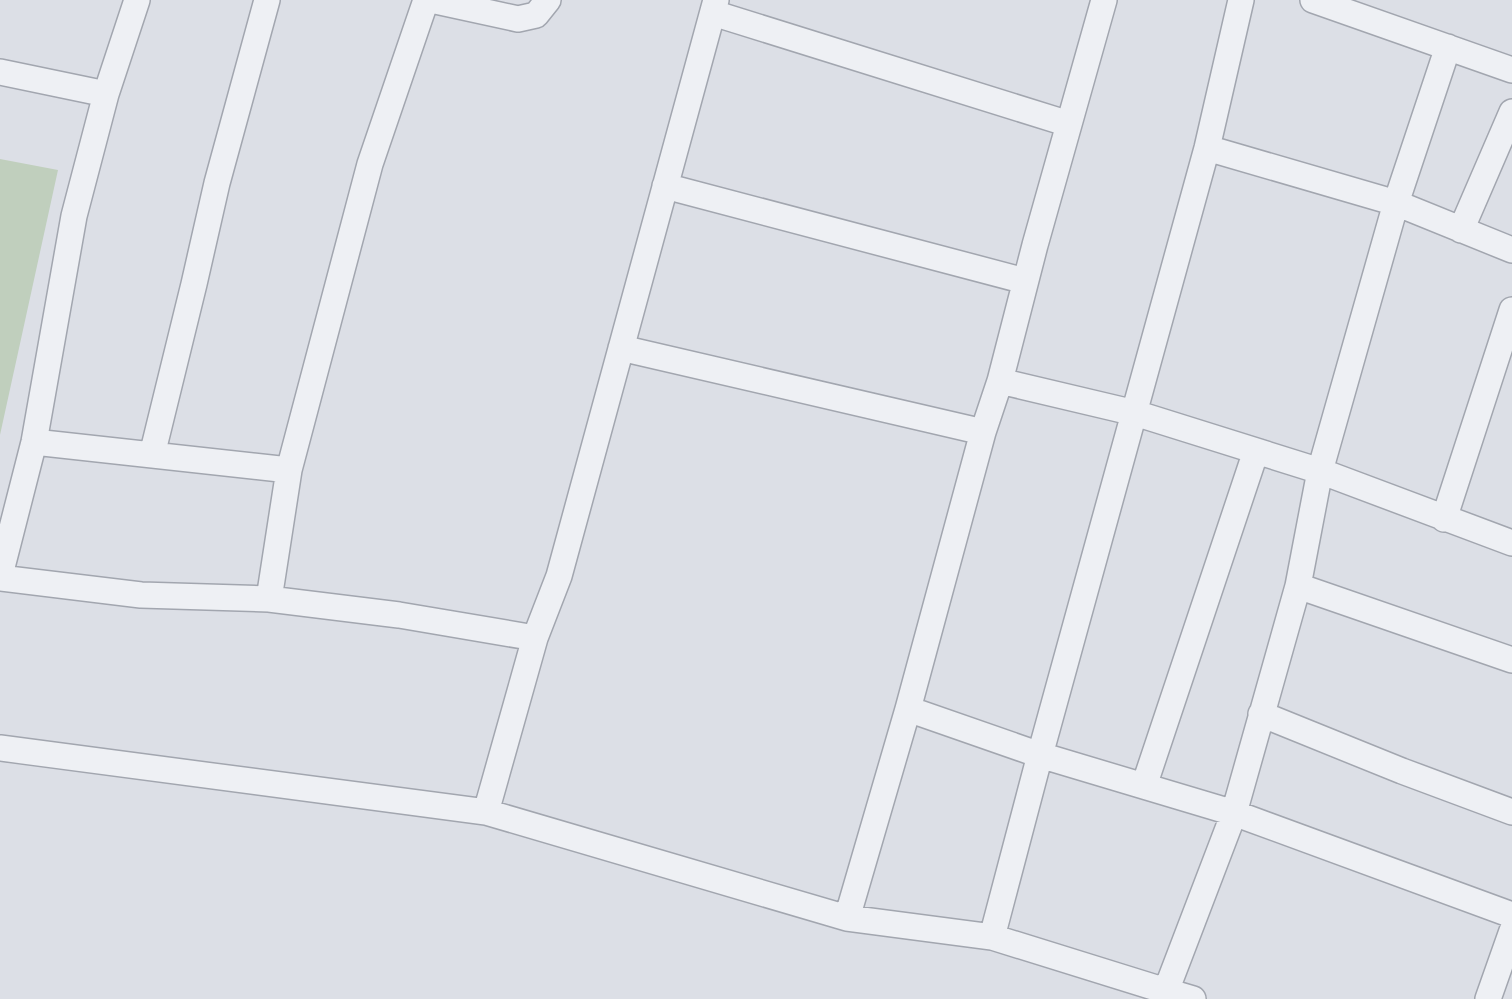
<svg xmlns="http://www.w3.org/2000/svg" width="1512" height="999" font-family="Arial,sans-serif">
<rect width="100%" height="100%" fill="#dcdfe6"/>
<path fill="#c0cfbd" d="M0,159L58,170L0,435Z"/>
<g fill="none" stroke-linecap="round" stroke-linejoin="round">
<defs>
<path id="street" d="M431,0L518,19L536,15L548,0
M1313,0L1512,70
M713,13L1069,124
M0,72L106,94
M1207,148L1396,203L1512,250
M665,186L1025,281
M1461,230L1512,112
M621,348L983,432
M1000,381L1135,413L1320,471L1512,543
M34,442L289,470
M152,455L194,284L217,183L267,0
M1444,519L1512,310
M0,575L34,442L74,216L106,94L137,0
M0,578L141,595L269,599L399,615L535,638
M1298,586L1320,471L1396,203L1448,47
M269,599L289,470L370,164L426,0
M908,709L1040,755L1234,813L1512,915
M1261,714L1402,771L1512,812
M0,748L486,812L847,918L992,937L1166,991L1234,813L1298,586L1512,660
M1144,786L1256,451
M486,812L535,638L559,576L716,0
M847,918L908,709L983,432L1000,381L1035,245L1104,0
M992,937L1040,755L1207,148L1241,0
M1164,999L1166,991L1193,999
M1488,999L1512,931"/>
</defs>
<use href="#street" stroke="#a2a6af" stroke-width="28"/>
<use href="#street" stroke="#eef0f4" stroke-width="25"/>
</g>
</svg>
